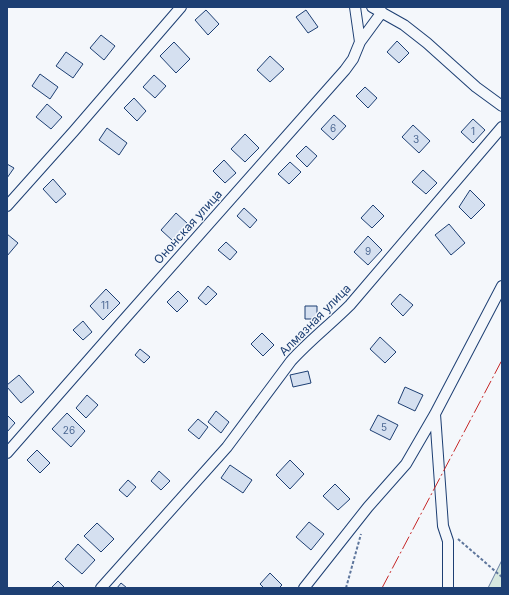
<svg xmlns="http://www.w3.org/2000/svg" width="509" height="595" font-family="Inter,sans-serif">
<rect width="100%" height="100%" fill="#f4f7fb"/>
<path fill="#d7e8df" stroke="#687fa3" d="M502,560V588H488Z"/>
<path fill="#d5e0f0" stroke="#1d3f73" d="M206,10L219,24L208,35L195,20Z
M306,10L318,27L308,33L296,17Z
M101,35L115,46L104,60L90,48Z
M397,41L409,53L399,63L387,52Z
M174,42L190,59L176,73L160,56Z
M66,52L83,64L73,78L56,66Z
M270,56L284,69L270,82L257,70Z
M40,74L58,87L50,99L32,86Z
M154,75L166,86L155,98L143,87Z
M365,87L377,98L368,108L356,96Z
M134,98L146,111L137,121L124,108Z
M47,104L62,117L51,129L36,117Z
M334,115L346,126L333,140L321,129Z
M473,119L485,130L473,143L461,132Z
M413,125L430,141L419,153L402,137Z
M107,128L127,143L119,155L99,140Z
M245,134L259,148L245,162L231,149Z
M306,146L317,156L307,167L296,156Z
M224,160L236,173L225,183L213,171Z
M290,162L301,172L289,184L278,174Z
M7,164L14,168L7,178Z
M423,170L437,183L426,194L412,182Z
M53,179L66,194L56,203L43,189Z
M470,190L485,205L471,219L459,207Z
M373,205L384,216L372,228L361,218Z
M244,208L257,220L250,228L237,216Z
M176,213L188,224L173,241L161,230Z
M449,224L465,243L451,255L435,235Z
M7,234L18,243L7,256Z
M368,236L382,250L368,265L354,252Z
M226,242L237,252L230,260L218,250Z
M208,286L217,294L206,305L198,298Z
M106,289L120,303L103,320L90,306Z
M178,291L188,301L177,312L167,302Z
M400,294L413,305L403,316L391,304Z
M305,306H317V319H305Z
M83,321L92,332L83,340L73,330Z
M262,333L274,345L263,356L251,344Z
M380,337L396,352L385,363L370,349Z
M140,349L150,357L144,363L135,355Z
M308,371L311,383L293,387L290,375Z
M19,375L34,392L21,403L7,387V385Z
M405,387L423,395L415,411L398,403Z
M87,395L98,405L86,418L76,408Z
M216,411L229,422L221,433L208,422Z
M67,413L85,431L71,447L52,429Z
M7,415L15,423L7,432Z
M378,415L398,425L390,440L370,430Z
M198,419L208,427L199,439L188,430Z
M37,450L50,463L40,473L27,460Z
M290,460L304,474L290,489L276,475Z
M230,465L252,480L243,493L221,478Z
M159,471L170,481L161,490L151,481Z
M128,480L136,487L127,497L119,490Z
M335,484L350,499L338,510L323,496Z
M309,522L324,534L311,550L296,537Z
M97,523L114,539L101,552L84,536Z
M78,544L95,560L82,574L65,559Z
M270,573L282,585L279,588H264L260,584Z
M58,581L65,588H51Z
M121,583L127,588H117Z"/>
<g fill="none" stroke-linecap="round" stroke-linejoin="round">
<defs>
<path id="street" d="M372,7L404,25L427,43L476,87L502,106
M360,42L382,12
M7,206L74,131L181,7
M435,414L443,526L448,541V588
M7,453L121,323L345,70L353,59L360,42L355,7
M101,588L227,447L291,361C309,341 331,324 350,305L502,127
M304,588L368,507L406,464L435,414L502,286"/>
</defs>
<use href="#street" stroke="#1d3f73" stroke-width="12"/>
<path stroke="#5e769c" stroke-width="2" stroke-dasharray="3 2" stroke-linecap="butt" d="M458,539L502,577
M346,588L361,534"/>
<use href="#street" stroke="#f4f7fb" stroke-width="10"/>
<path stroke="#c62828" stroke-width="1" stroke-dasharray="14 3 2 3" stroke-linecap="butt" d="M382,588L502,360"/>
</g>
<g text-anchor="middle" stroke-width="3" stroke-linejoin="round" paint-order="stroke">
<g font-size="10" fill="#4b6792">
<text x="333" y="132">6</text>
<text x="473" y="135">1</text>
<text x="416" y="143">3</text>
<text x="368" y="255">9</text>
<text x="105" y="309">11</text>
<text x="384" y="431">5</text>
<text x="69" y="434">26</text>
</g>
<g font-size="12" fill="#1d3f73" stroke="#f4f7fb">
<text transform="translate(188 227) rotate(-48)" y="4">Ононская улица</text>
<text transform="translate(315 320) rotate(-45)" y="4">Алмазная улица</text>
</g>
</g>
<rect width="509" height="595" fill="none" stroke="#1d3f73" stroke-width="16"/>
</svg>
